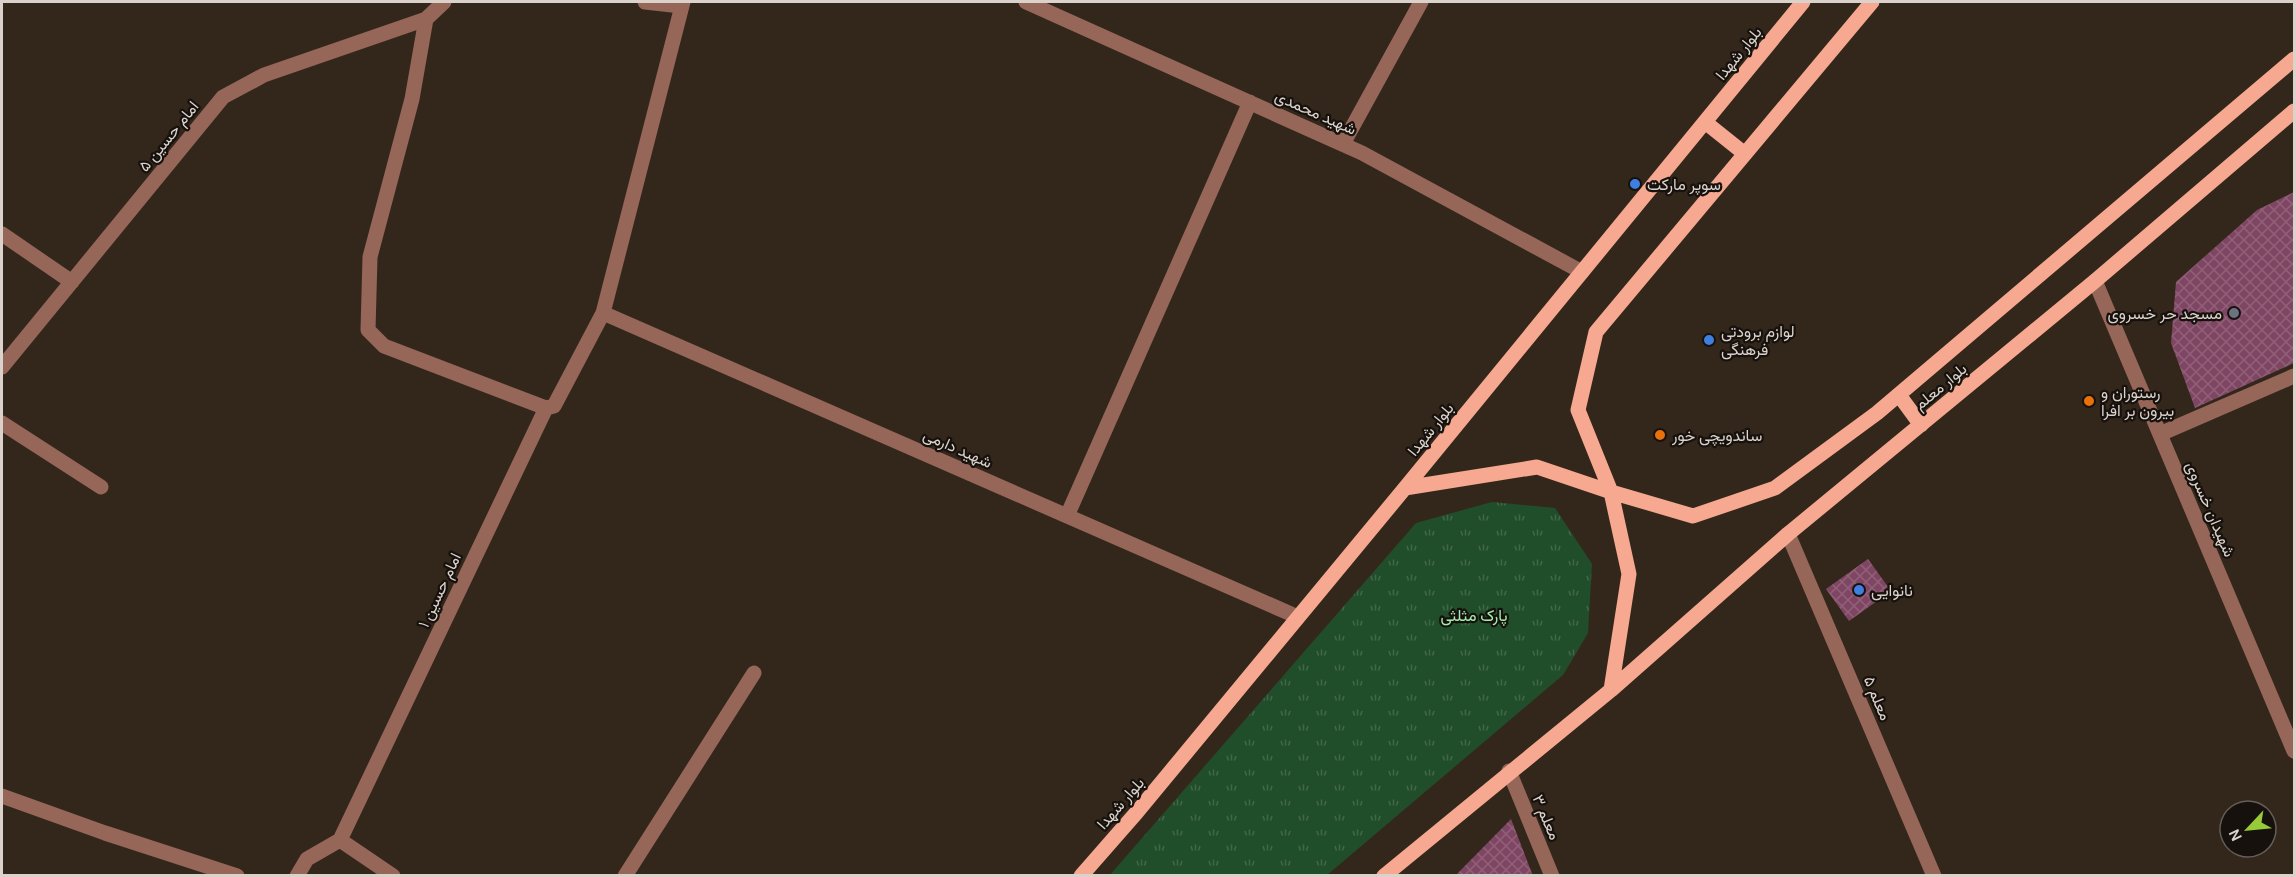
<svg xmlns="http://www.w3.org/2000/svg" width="2296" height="877" font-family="Karla,Vazirmatn,sans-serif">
<defs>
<pattern id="grass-tufts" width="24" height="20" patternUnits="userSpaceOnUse" patternTransform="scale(1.5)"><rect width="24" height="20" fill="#214e2a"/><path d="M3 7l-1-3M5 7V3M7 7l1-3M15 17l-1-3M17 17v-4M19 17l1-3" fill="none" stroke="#416748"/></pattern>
<pattern id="building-cross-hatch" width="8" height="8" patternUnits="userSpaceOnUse" patternTransform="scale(1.5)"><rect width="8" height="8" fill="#7f4663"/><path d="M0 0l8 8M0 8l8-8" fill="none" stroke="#916078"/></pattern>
</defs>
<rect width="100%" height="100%" fill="#33271c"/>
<path fill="url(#grass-tufts)" d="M1492,502L1555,508L1592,564L1588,633L1563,675L1327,875H1110L1416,523Z"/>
<path fill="url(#building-cross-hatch)" d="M2294,192V363L2195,408L2171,343L2176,282L2257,210Z
M1868,559L1891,591L1849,621L1826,589Z
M1511,819L1533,876H1455Z"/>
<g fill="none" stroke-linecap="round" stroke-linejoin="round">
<path stroke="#966658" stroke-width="15" d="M444,2L426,19L412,99L370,257L368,330L384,346L546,408
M645,2L681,6
M1026,2L1362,153L1582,272
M1343,144L1421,2
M2,234L72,282
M2095,281L2294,751
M603,313L1298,617
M2,367L223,97L264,75L426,19
M2,423L101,487
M2160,434L2294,376
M1067,516L1250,102
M1788,534L1934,876
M1509,771L1552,876
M2,796L105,833L237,876
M340,840L393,876
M297,876L307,859L340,840L546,408L554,406L603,313L683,2
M625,876L754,673"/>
<path stroke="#f6a890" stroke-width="15" d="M1872,2L1596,332L1578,410L1611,492L1693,516L1775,488L1877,413L2294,59
M1705,122L1745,154
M1899,395L1921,425
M1405,488L1537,467L1611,492L1629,574L1611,690
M1081,876L1137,812L1405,488L1803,2
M1384,876L1611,690L1788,534L2095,281L2294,111"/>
</g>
<g fill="#3f7fe0" stroke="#17110d" stroke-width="2">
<circle cx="1635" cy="184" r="6"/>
<circle cx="1709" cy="340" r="6"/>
<circle cx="1859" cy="590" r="6"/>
</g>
<circle fill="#6b7280" stroke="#17110d" stroke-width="2" cx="2234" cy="313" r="6"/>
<g fill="#e8710a" stroke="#17110d" stroke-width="2">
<circle cx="2089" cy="401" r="6"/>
<circle cx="1660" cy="435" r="6"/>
</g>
<g text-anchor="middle" stroke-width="4.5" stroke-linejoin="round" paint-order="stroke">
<g font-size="16" fill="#dad2cb" stroke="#17110d">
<text transform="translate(1738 53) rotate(-51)" y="6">بلوار شهدا</text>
<text transform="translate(1316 112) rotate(24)" y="6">شهید محمدی</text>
<text transform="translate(168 136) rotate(-51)" y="6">امام حسین ۵</text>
<text transform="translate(1940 386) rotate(-40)" y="6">بلوار معلم</text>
<text transform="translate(1430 429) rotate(-51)" y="6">بلوار شهدا</text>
<text transform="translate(958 448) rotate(24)" y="6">شهید دارمی</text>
<text transform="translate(2211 509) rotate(67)" y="6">شهیدان خسروی</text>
<text transform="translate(439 590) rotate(-65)" y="6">امام حسین ۱</text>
<text transform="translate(1878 698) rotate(67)" y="6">معلم ۵</text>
<text transform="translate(1120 803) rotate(-49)" y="6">بلوار شهدا</text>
<text transform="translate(1547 817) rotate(67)" y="6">معلم ۳</text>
</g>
<g font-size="16" fill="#dad2cb" stroke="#17110d" text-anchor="start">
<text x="1647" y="190">سوپر مارکت</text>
<text x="2222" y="319" text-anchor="end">مسجد حر خسروی</text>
<text x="1721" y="337">لوازم برودتی<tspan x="1721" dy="18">فرهنگی</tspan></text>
<text x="2101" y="398">رستوران و<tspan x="2101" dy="18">بيرون بر افرا</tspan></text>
<text x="1672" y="441">ساندویچی خور</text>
<text x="1871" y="596">نانوایی</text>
</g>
<g font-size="16" fill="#a2eeae" stroke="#17110d">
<text x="1474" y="621">پارک مثلثی</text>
</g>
</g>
<rect width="2296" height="877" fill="none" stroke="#dad2cb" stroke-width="6"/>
<g transform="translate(2248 829) rotate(244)"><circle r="28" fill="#17110d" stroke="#655e59" stroke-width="1.5"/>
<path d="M0-4.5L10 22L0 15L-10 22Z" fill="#97cc38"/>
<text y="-9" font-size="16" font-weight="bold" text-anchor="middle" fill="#dad2cb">N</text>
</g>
</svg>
